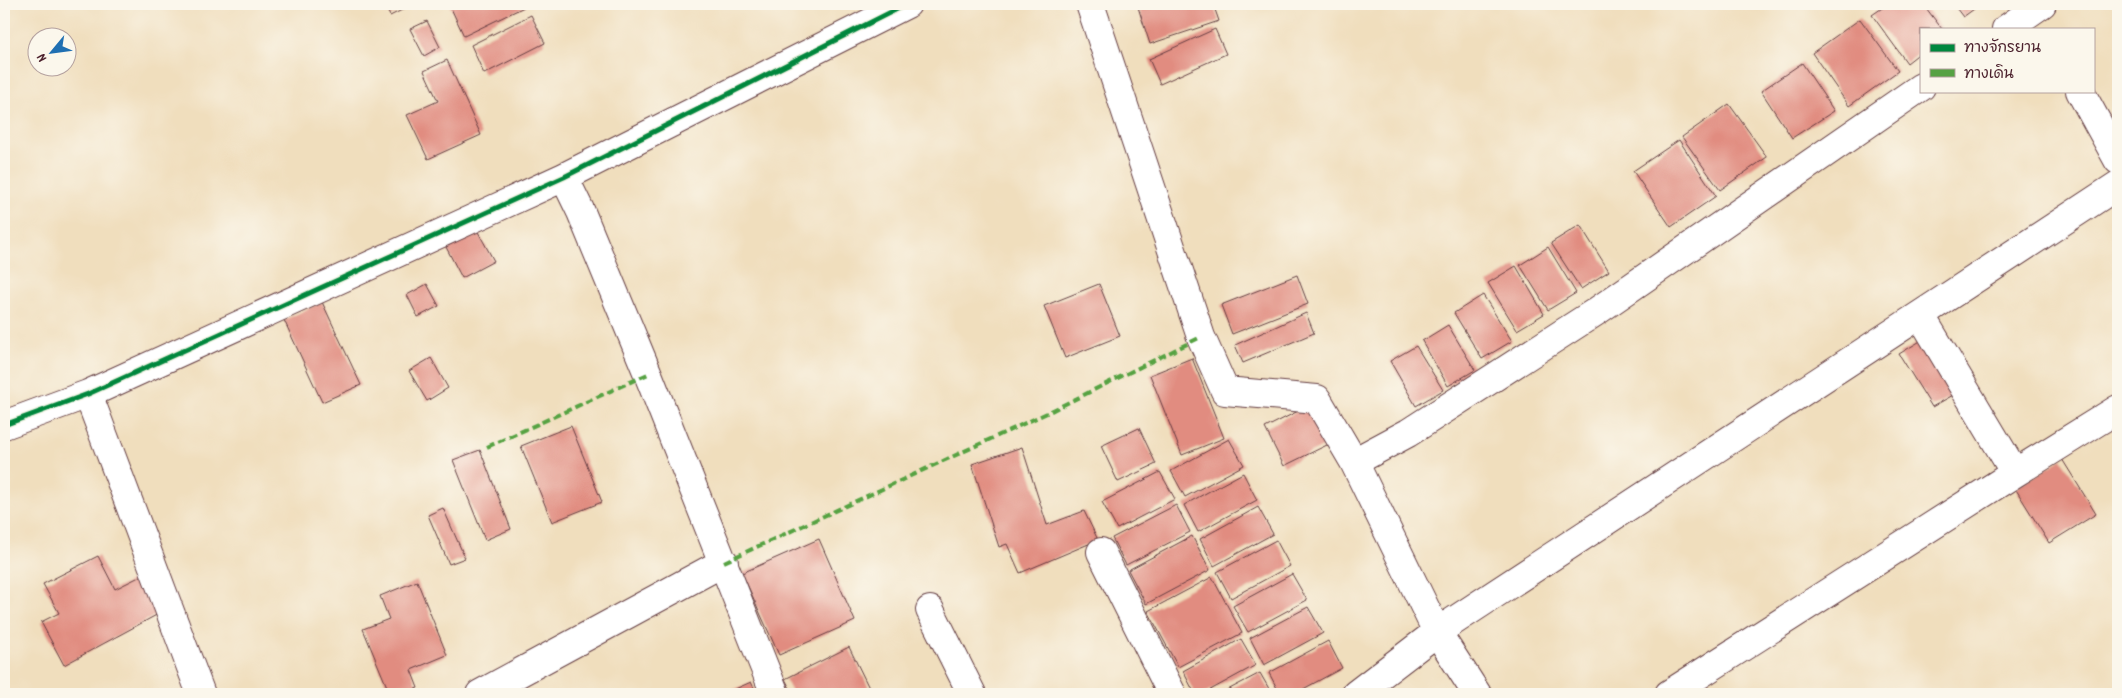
<svg xmlns="http://www.w3.org/2000/svg" width="2122" height="698" font-family="Dekko,'Playpen Sans Thai',sans-serif">
<rect width="100%" height="100%" fill="#fbf7ec"/>
<filter id="ink" filterUnits="userSpaceOnUse"><feTurbulence type="fractalNoise" baseFrequency=".02" numOctaves="2"/><feDisplacementMap in="SourceGraphic" scale="10" xChannelSelector="R" yChannelSelector="G"/><feConvolveMatrix kernelMatrix="1 2 1 2 8 2 1 2 1" color-interpolation-filters="sRGB"/></filter>
<filter id="wash" filterUnits="userSpaceOnUse"><feTurbulence type="fractalNoise" baseFrequency=".0096" numOctaves="4" result="noise"/><feDisplacementMap in="SourceGraphic" scale="20" xChannelSelector="R" yChannelSelector="G"/><feGaussianBlur stdDeviation="1.12" result="paint"/><feColorMatrix in="noise" values="0 0 0 0 0 0 0 0 0 0 0 0 0 0 0 0 0 1.4 0 .05"/><feComposite in="paint" operator="in"/></filter>
<g filter="url(#wash)">
<rect width="100%" height="100%" fill="#f0debd"/>
<g id="blocks">
<path fill="#e18c80" d="M384,4H414L390,16Z
M449,4H523L524,7L464,36Z
M1137,4H1213L1219,21L1150,44Z
M1888,4H1923L1942,29H1921V52L1907,63L1872,15Z
M1953,4H1981L1963,17Z
M531,15L545,43L484,74L471,45Z
M1860,19L1898,71L1849,106L1812,53Z
M427,21L440,47L424,56L410,29Z
M1215,29L1226,54L1160,84L1149,59Z
M447,60L481,135L428,159L407,115L438,101L424,71Z
M1802,63L1834,111L1792,138L1761,91Z
M1729,104L1767,157L1720,190L1682,137Z
M1679,140L1716,196L1671,227L1633,171Z
M1580,225L1609,271L1581,289L1551,243Z
M477,230L494,261L462,278L446,247Z
M1548,247L1576,293L1548,310L1520,265Z
M1516,266L1544,314L1517,330L1488,283Z
M1297,275L1308,304L1232,334L1221,305Z
M427,284L439,306L418,317L407,295Z
M1099,284L1120,336L1065,358L1044,306Z
M1483,295L1512,341L1482,359L1454,313Z
M322,302L361,385L322,402L284,320Z
M1306,313L1314,333L1243,363L1235,345Z
M1448,325L1475,370L1448,386L1422,341Z
M1922,340L1955,394L1932,407L1899,354Z
M1416,346L1443,390L1416,406L1390,361Z
M431,358L448,388L427,401L409,371Z
M1192,358L1224,438L1182,455L1150,375Z
M1310,405L1329,444L1284,466L1265,428Z
M571,426L602,502L552,522L521,446Z
M1139,428L1156,464L1118,482L1101,446Z
M1229,439L1244,465L1185,497L1171,471Z
M1022,447L1047,525L1084,511L1098,540L1020,573L1007,544L999,547L972,464Z
M480,450L511,529L485,540L453,460Z
M2062,459L2096,514L2049,543L2015,488Z
M1160,472L1175,499L1117,529L1102,502Z
M1243,473L1257,500L1198,532L1184,505Z
M1176,505L1190,532L1126,565L1112,538Z
M1258,507L1273,534L1214,566L1200,539Z
M443,508L465,558L449,564L428,515Z
M1192,536L1210,570L1146,604L1128,570Z
M819,539L855,621L779,655L742,573Z
M1276,540L1290,566L1231,598L1217,572Z
M98,556L115,589L143,575L162,612L64,665L41,622L59,613L43,584Z
M1292,574L1307,600L1248,632L1233,606Z
M1212,577L1242,633L1178,667L1148,611Z
M417,581L447,655L411,670L418,688L402,694H390L363,629L389,619L380,596Z
M1308,607L1323,633L1264,665L1250,638Z
M1241,639L1256,665L1203,694H1195L1183,671Z
M1328,641L1342,668L1294,694H1280L1269,673Z
M849,647L871,692L793,694L785,679Z
M1260,673L1272,694H1220Z
M751,682L757,694H724Z"/>
</g>
</g>
<g filter="url(#ink)">
<use href="#blocks" fill-opacity="0" stroke="#633c41" stroke-width="1"/>
<g fill="none" stroke-linecap="round" stroke-linejoin="round">
<defs>
<path id="minor" d="M1090,4L1201,337L1225,391L1317,399L1354,462L1408,433L1597,311L1921,87
M2006,29L2042,4
M2080,91L2118,160
M564,177L581,212L648,374L775,694
M1921,316L2015,473
M88,394L201,694
M4,425L88,394L564,177L907,4
M1354,462L1437,632L1477,694
M1101,552L1172,694
M930,610L972,694
M480,694L724,562
M1356,694L1437,632L2118,185
M1669,694L2015,473L2118,409"/>
</defs>
<use href="#minor" stroke="#633c41" stroke-width="30"/>
<use href="#minor" stroke="#fff" stroke-width="28"/>
<path stroke="#56a243" stroke-width="4" stroke-dasharray="8 4" stroke-linecap="butt" d="M487,447L648,374
M724,562L1047,413L1201,337"/>
<defs>
<path id="cycleway" d="M4,425L88,394L564,177L907,4"/>
</defs>
<use href="#cycleway" stroke="#fbf7ec" stroke-width="8"/>
<use href="#cycleway" stroke="#00873e" stroke-width="5"/>
</g>
</g>
<rect width="2122" height="698" fill="none" stroke="#fbf7ec" stroke-width="20"/>
<rect x="1920" y="28" width="175" height="65" fill="#fbf7ec" stroke="#b4a19f"/>
<rect x="1930" y="44" width="25" height="8" fill="#00873e" stroke="#b4a19f"/>
<text x="1964" y="52" font-size="15" fill="#4a1f2b">ทางจักรยาน</text>
<rect x="1930" y="69" width="25" height="8" fill="#56a243" stroke="#b4a19f"/>
<text x="1964" y="78" font-size="15" fill="#4a1f2b">ทางเดิน</text>
<g transform="translate(52 52) rotate(241)"><circle r="24" fill="#fbf7ec" stroke="#b4a19f"/>
<path d="M0-4L9 19L0 12L-9 19Z" fill="#1f6fb2"/>
<text y="-8" font-size="14" font-weight="bold" text-anchor="middle" fill="#4a1f2b">N</text>
</g>
</svg>
